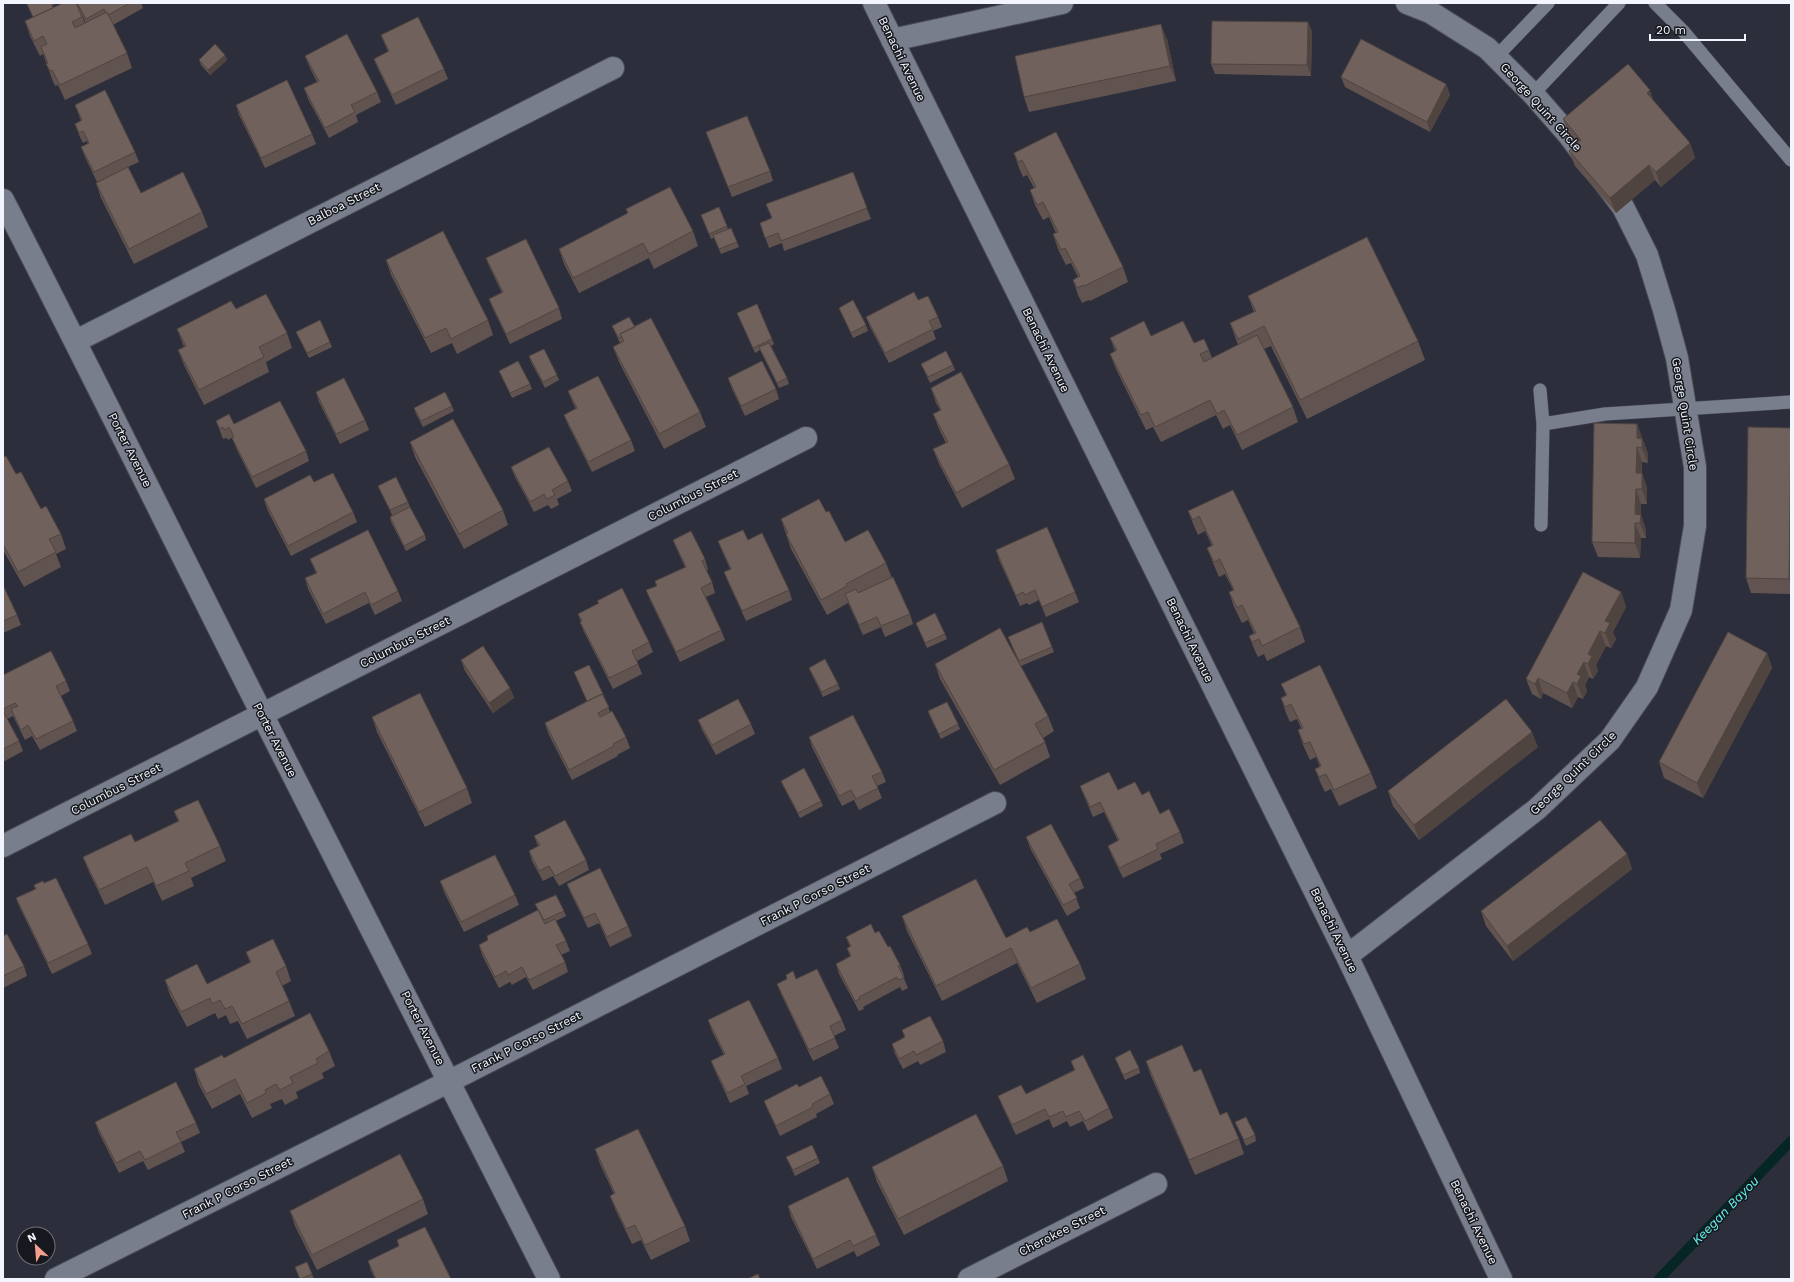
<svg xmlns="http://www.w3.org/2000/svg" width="1794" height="1282" font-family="'Work Sans',sans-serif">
<rect width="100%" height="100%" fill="#2c2f3b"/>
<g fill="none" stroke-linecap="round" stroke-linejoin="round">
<path stroke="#062626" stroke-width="10" d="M1659,1279L1791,1141"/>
<defs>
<path id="lane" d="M1655,3L1683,31L1791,160
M1496,57L1548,3
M1533,94L1619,3
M1540,390L1543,424L1541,525
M1543,424L1605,414L1791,402"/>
<path id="street" d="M874,3L1347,956L1501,1279
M892,40L1062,3
M3,200C91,371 176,544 263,716C358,904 455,1091 549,1279
M76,341L613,68
M3,846L806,438
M1347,956L1537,809L1610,740L1647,687L1681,610L1695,526V467L1677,358L1664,310L1647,255L1623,207L1568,134L1533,94L1487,48L1430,12L1407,3
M56,1279L450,1081L995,803
M969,1279L1156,1184"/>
</defs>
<use href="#lane" stroke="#494c57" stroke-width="14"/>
<use href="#street" stroke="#494c57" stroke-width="24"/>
<use href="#lane" stroke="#797e8c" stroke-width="13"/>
<use href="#street" stroke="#797e8c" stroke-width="22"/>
</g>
<path fill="#61534f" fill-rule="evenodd" d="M28,3H55V4L52,6L53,8L63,3H141L143,8L113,25L127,53L132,68L65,100L58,85L55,86L52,79L43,54L40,56L30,36L25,21L33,17L27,4ZM77,5L80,12L86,23H85Z
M1308,22L1312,32L1311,76L1215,74L1211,64Z
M381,35L444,69L448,79L396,105L378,69L374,59L388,52Z
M1167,39L1176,81L1029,112L1024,97Z
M225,55L227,60L210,75L201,65L199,60Z
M305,56L377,92L381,102L356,115L358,122L329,138L308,99L304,88L317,82L309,66Z
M1341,77L1446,84L1450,95L1430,132L1345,87Z
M1654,101L1690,143L1695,158L1661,187L1655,180L1616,213L1575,166L1569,151L1577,144L1568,134L1563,119Z
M75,105L135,152L139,162L128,167L141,193L202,212L208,227L134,264L101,198L96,183L123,170L97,182L85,157L81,147L88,144L87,141L83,143L79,135L75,124L81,121Z
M236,105L312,134L316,144L265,168L239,115Z
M706,132L770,171L773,181L732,197Z
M1056,132L1123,267L1128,282L1090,301L1089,300L1082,303L1078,295L1073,280L1078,277L1071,263L1066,265L1058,249L1053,234L1056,233L1049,217L1043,220L1035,205L1030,190L1034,188L1027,175L1023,177L1019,168L1014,153Z
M853,172L871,219L784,251L782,243L769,248L760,223L772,219Z
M719,207L728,229L737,242L739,247L721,254L714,238L711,239L701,215Z
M626,209L693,231L698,246L654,269L649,258L579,293L564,264L559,249L628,213Z
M486,258L559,308L562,319L510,344L493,309L489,299L502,293L490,268Z
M386,260L488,320L493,335L457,354L452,343L431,353L391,275Z
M1248,296L1418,341L1425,360L1307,419L1271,346L1264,349L1293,407L1298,422L1242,450L1230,425L1223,429L1216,415L1161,442L1153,427L1146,430L1116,369L1110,354L1115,351L1110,338L1151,336L1209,350L1212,358L1238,345L1230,323L1254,312Z
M918,300L938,317L942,327L933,331L936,339L889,363L870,327L866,317Z
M839,308L866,325L868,331L853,338Z
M236,309L287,333L292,348L266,362L269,372L204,405L184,365L178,350L184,347L177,329Z
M737,313L772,339L774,344L771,346L787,378L789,384L779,388L760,350L755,353Z
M612,326L635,327L700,412L706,427L664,449L619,362L613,347L620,343Z
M296,332L330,342L332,347L309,358Z
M529,356L557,375L559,380L545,388L531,362Z
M921,364L953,365L955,370L930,383Z
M499,371L530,384L532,389L512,398Z
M728,378L776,389L779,399L745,416L732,389Z
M931,388L1009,464L1015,479L962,508L939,464L933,449L946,443L939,429L933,414L940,410L936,403Z
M568,391L631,440L635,451L592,472L568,425L564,415L576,409L572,401Z
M316,392L365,420L369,430L340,444L319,402Z
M452,406L454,411L423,427L416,414L414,408Z
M216,421L234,424L306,451L309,461L256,488L236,448L232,438L233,437L228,440L227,438L223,439L220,431Z
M1637,424L1648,454V463L1642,462V473L1647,488V504H1641V515L1646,530V538H1641L1640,558L1598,557L1592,542Z
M1791,428V594L1751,593L1746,578Z
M410,442L503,510L508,525L464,549L415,457Z
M3,457L41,509L61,534L66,549L56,554L61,567L24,587L3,550Z
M511,467L568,481L572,491L557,499L559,505L551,509L548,505L534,512L515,477Z
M314,482L353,512L357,522L291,556L267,509L264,499Z
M378,486L408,502L410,507L425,535L426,540L406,551L391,522L390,517L392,515Z
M1233,490L1300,627L1305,642L1267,661L1264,654L1258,657L1255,651L1249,636L1254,633L1248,620L1242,623L1234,607L1229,592L1233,590L1225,574L1219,577L1213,563L1207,548L1212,546L1205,531L1198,535L1194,526L1188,511Z
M826,512L845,542L886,563L892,578L910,614L913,624L885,637L881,627L863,635L848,603L827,615L791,549L781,519Z
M673,540L705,559L708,570L706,571L712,582L715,593L706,597L721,630L725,640L680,662L650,600L646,590L656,586L655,581L685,567L677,550Z
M748,540L789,590L792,600L746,621L728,582L724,572L730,569L722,551L718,541Z
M996,550L1075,592L1079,602L1046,617L1039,600L1029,605L1027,603L1020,606L999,560Z
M310,559L398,591L402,601L375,615L369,603L326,624L308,589L305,578L316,573Z
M3,585L17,615L21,625L3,633Z
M1621,592L1626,607L1613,632L1616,639L1611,648L1606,646L1596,665L1598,671L1593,679L1589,677L1585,685L1587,691L1583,699L1578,697L1572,708L1543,693L1541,699L1532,694L1526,679Z
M597,601L649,642L653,652L637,661L642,674L613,689L584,632L580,622H581L578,614L599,604Z
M916,623L945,634L947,639L927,648Z
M1010,642L1052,647L1054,652L1021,666L1048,716L1054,731L1043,738L1045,742L1050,757L1000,785L940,679L935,664L1020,665Z
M1767,653L1772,668L1703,798L1664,778L1659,762Z
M461,660L510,688L514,698L493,713L465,671Z
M809,668L838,684L840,689L823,697L811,673Z
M574,672L604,696L610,712L626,737L630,748L617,755L618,756L572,780L548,733L545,723L587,701Z
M3,675L66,681L70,691L61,696L73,721L77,731L40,750L32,736L25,740L13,716L7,719L19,741L23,751L3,762Z
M1281,684L1371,773L1377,788L1339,806L1331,789L1325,792L1321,784L1315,769L1320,767L1316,757L1310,760L1303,745L1298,730L1301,728L1297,719L1290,722L1286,713L1281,698L1286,695Z
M928,711L958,724L960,729L941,739L930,717Z
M372,717L467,788L472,803L425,827L377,732Z
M698,720L751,724L755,734L716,755L702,730Z
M809,737L882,772L886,782L877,786L882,798L859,810L854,800L842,806L812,747Z
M1538,747L1419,840L1393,806L1388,791Z
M781,781L821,801L823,806L800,818L783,786Z
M1080,786L1118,790L1142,795L1160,814L1180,832L1184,843L1160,854L1162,859L1123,878L1112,856L1108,846L1118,841L1104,812L1093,817L1084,796Z
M174,811L220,846L226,861L191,878L194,886L162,901L153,882L105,905L89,872L83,857L135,842L178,821Z
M534,836L586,860L589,870L559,886L553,876L543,881L532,861L529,851L538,846Z
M1026,837L1080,878L1084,888L1074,893L1080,908L1067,916L1030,848Z
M1627,854L1632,869L1513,961L1486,926L1481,911Z
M440,881L515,895L519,905L464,932L444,892Z
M44,883L88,944L92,954L52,974L20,908L16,898L35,889L34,885Z
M567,884L628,926L632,936L610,947L599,923L588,928L571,894Z
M535,904L564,911L566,916L556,921L566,941L570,951L561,955L565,962L568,972L533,990L526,977L512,985L510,982L499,988L482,955L479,945L488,940L487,936L538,910Z
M902,916L1006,938L1030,932L1080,964L1086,979L1037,1003L1017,963L942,1001L907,931Z
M875,933L888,947L900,965L904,975L903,976L908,988L902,991L900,987L863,1007L864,1009L859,1011L839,974L836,964L850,956L847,948L850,947L846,937Z
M3,936L24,966L27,976L3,988Z
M246,952L286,966L291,981L282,986L289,1001L295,1016L247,1039L238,1021L230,1024L226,1015L218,1019L215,1013L187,1027L170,995L165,980L207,984L250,963Z
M786,975L796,979L842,1020L846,1030L834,1036L839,1048L813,1061L781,994L777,984L787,979Z
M708,1020L778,1058L782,1069L746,1086L749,1094L730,1103L715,1071L711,1061L724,1055L712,1031Z
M902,1030L943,1041L946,1052L920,1065L918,1061L903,1069L895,1054L892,1044L905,1037Z
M329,1051L335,1066L322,1073L324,1078L296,1092L298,1098L285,1105L282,1099L270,1104L272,1108L252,1118L240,1094L212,1109L199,1085L194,1069L224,1058Z
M1115,1058L1139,1068L1140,1073L1125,1080Z
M1071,1061L1109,1108L1113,1118L1088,1131L1083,1121L1070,1127L1067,1121L1053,1128L1049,1119L1016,1135L1002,1106L998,1096L1026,1094L1074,1070Z
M1146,1061L1194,1072L1220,1115L1239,1139L1244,1154L1195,1175L1151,1076Z
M799,1087L830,1094L834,1104L816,1114L817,1117L780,1136L768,1111L764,1101Z
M95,1122L196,1123L200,1133L181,1142L185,1152L148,1170L143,1161L119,1173L99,1133Z
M1235,1122L1255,1135L1256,1141L1246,1146Z
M595,1149L685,1226L690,1241L651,1260L641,1240L632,1244L616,1211L610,1196L614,1194L600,1164Z
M786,1157L818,1158L820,1163L795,1176Z
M1003,1166L1008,1181L904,1235L877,1182L872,1167Z
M423,1199L428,1214L317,1270L295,1226L290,1211Z
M788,1206L876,1235L880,1245L857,1257L854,1251L817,1269L791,1217Z
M397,1240L451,1279H375L371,1271L368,1261L399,1246Z
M307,1262L314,1279H300L295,1267Z"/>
<path fill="#4f4440" d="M1308,22L1312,32L1311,76L1307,65Z
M1161,24L1167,39L1176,81L1170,66Z
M225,55L227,60L210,75L208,70Z
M1446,84L1450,95L1430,132L1427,122Z
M1650,90L1655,105L1647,93Z
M1690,143L1695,158L1661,187L1656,172Z
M1649,165L1655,180L1616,213L1610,198Z
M1637,424L1648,454V463L1642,448L1637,438Z
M1791,428V585L1789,579Z
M1637,447L1642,462L1641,488L1636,473Z
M1642,473L1647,488V504L1642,489Z
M1636,489L1641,504V515L1646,530V538L1640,523L1635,514Z
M1635,523L1641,538L1640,558L1635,543Z
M1621,592L1626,607L1613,632L1616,639L1611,648L1605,633V621Z
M1600,631L1606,646L1596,665L1598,671L1593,679L1588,664V654Z
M1767,653L1772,668L1703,798L1697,783Z
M1584,662L1589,677L1585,685L1587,691L1583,699L1577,684V674Z
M1538,678L1543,693L1541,699L1535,684Z
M1573,682L1578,697L1572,708L1567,693Z
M510,688L514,698L493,713L489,703Z
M1532,732L1538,747L1419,840L1414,825Z
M1627,854L1632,869L1513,961L1507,946Z"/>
<path fill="#71615c" stroke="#4f4440" d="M28,3H51L53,8L33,17L27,4Z
M63,3H76L82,17L72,22L75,28L107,12L127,53L60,85L52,70L50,71L46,64L48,63L41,47L47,44L43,36L34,41L25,21Z
M77,3H130L108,15L107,12L106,13L104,9L86,19Z
M418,17L444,69L392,95L374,59L389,51L381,35Z
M1212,21L1308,22L1307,65L1211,64Z
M1161,24L1170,66L1024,97L1015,56Z
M347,34L377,92L351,105L355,112L325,128L304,88L319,81L305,56Z
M1361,39L1446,84L1427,122L1341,77Z
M215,44L225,55L208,70L199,60Z
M1628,64L1650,90L1647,93L1690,143L1656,172L1649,165L1610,198L1569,151L1581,140L1563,119Z
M287,80L312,134L261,158L236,105Z
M105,90L135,152L94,172L81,147L89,143L83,131L79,133L75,124L82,120L75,105Z
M747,116L770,171L728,187L706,132Z
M1056,132L1123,267L1084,286L1083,285L1077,288L1073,280L1080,276L1065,248L1061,250L1053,234L1058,232L1043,202L1037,205L1030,190L1036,187L1022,160L1018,162L1014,153Z
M128,167L141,193L183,172L202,212L129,249L96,183Z
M853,172L867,208L781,241L778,233L765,238L760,223L772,218L766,204Z
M670,187L693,231L649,254L643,243L573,278L559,249L628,213L626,209Z
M719,207L727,226L709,234L701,215Z
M731,228L737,242L719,249L713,235Z
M443,231L488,320L451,339L446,328L425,338L386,260Z
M1367,237L1418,341L1300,400L1264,326L1238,339L1230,323L1256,311L1248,296Z
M526,239L559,308L506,334L489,299L503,292L486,258Z
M914,292L918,300L928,296L938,317L929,321L933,329L885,353L866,317Z
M266,294L287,333L259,347L264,357L199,390L178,350L186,346L177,329L231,301L236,309Z
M853,300L866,325L851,333L839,308Z
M757,304L772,339L753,348L737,313Z
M629,317L635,327L620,334L621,337L619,338L612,326Z
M651,318L700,412L659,434L613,347L624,341L620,334Z
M320,320L330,342L307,353L296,332Z
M1144,321L1151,336L1183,321L1194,343L1204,339L1209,350L1200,354L1204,362L1257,335L1293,407L1237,435L1224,410L1217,414L1210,400L1155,427L1148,412L1141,415L1110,354L1117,350L1110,338Z
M769,343L787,378L777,383L759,347Z
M544,349L557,375L543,382L529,356Z
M946,351L953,365L928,377L921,364Z
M518,361L530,384L510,393L499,371Z
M762,361L776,389L741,406L728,378Z
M961,372L1009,464L956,493L933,449L948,442L933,414L941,410L931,388Z
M598,376L631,440L588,462L564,415L577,408L568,391Z
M344,378L365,420L336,434L316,392Z
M445,392L452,406L421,421L414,408Z
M280,401L306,451L252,477L232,438L234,437L229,427L225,430L223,427L220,429L216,421L229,414L234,424Z
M453,419L503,510L459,534L410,442Z
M1594,423L1637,424V438L1642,439V448L1637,447L1636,473H1642V489H1636L1635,514L1641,515L1640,523H1635V543L1592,542Z
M1748,427L1791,428L1789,579L1746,578Z
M549,447L568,481L552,490L555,495L547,499L544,494L530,502L511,467Z
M6,456L16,474L21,472L41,509L46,506L61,534L49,539L56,552L18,572L3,544V457Z
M333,473L353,512L288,546L264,499L310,475L314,482Z
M396,477L408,502L390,510L378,486Z
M1233,490L1300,627L1262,646L1259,639L1252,642L1249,636L1256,633L1242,605L1237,608L1229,592L1234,590L1220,559L1214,562L1207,548L1213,545L1199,516L1193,520L1188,511Z
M819,499L826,512L829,511L845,542L868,530L886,563L846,584L847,586L821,600L786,534L788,533L781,519Z
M410,507L425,535L404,546L390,517Z
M1047,527L1075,592L1042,607L1035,590L1025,595L1023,592L1016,596L996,550Z
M368,530L398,591L371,605L365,592L323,614L305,578L317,573L310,559Z
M743,530L748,540L762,533L789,590L742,611L724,572L731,569L718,541Z
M691,531L705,559L702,561L712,582L701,588L721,630L676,652L646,590L657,586L655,581L686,567L673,540Z
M1583,572L1621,592L1605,621L1610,623L1605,633L1600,631L1588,654L1592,656L1588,664L1584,662L1577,674L1581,676L1577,684L1573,682L1567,693L1538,678L1535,684L1526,679Z
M893,577L910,614L881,626L877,617L859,625L845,594L856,589L858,593Z
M3,585L17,615L3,621Z
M622,588L649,642L632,651L638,664L609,678L580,622L582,621L578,614L599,603L597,601Z
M935,613L945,634L925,643L916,623Z
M1042,622L1052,647L1019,661L1008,637Z
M1000,628L1048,716L1035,724L1045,742L994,770L935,664Z
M1728,632L1767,653L1697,783L1659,762Z
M483,646L510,688L489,703L461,660Z
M51,651L66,681L56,686L73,721L36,739L28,725L21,730L11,709L18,706L15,703L3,709V675Z
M825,659L838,684L822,692L809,668Z
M589,665L604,696H603L602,694L587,701L574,672Z
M1320,665L1371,773L1334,790L1326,774L1319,777L1315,769L1321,766L1310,742L1304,744L1298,730L1303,728L1291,704L1285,707L1281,698L1287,695L1281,684Z
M420,693L467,788L419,812L372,717Z
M602,694L609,707L598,713L600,717L612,711L626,737L613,744L614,746L569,770L545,723Z
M738,699L751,724L712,745L698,720Z
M1506,699L1532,732L1414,825L1388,791Z
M947,702L958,724L939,734L928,711Z
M3,711L19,741L3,749Z
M853,715L882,772L872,776L878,788L856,799L851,790L839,796L809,737Z
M804,768L821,801L798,813L781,781Z
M1109,772L1118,790L1135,782L1142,795L1149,791L1160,814L1169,809L1180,832L1156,844L1158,849L1119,868L1108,846L1119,840L1100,802L1090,807L1080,786Z
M198,800L220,846L185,863L189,871L156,886L147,867L99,890L83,857L131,834L135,842L179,821L174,811Z
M565,820L586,860L555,876L549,866L539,871L529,851L540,845L534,836Z
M1600,820L1627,854L1507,946L1481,911Z
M1051,824L1080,878L1069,884L1077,898L1063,905L1026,837Z
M495,855L515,895L461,922L440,881Z
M600,868L628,926L607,937L595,913L584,918L567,884Z
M56,878L88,944L48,963L16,898L36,889L34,885L43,881L44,883Z
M976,879L1006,938L1027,927L1030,932L1057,919L1080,964L1031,988L1011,948L936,986L902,916Z
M556,895L564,911L544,920L535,904Z
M538,910L545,924L555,919L566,941L556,945L565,962L529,980L522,967L508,975L506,971L495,977L479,945L488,940L487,936Z
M871,924L875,933L879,931L888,947L890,946L900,965L898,966L904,978L898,980L897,977L859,997L860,999L855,1001L836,964L851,956L847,948L851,946L846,937Z
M7,934L24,966L3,976V936Z
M273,939L286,966L276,972L289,1001L242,1024L232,1006L225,1009L220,1000L212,1004L210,998L181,1012L165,980L197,964L207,984L251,962L246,952Z
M817,969L842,1020L830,1026L835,1038L809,1050L777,984L787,979L786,975L793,971L796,979Z
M749,1000L778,1058L741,1076L745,1084L727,1093L711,1061L725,1054L708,1020Z
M310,1013L329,1051L316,1059L318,1063L290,1077L293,1083L280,1090L276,1084L265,1090L266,1093L247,1103L235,1079L206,1094L194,1069L222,1055L224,1058Z
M930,1016L943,1041L916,1055L914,1051L899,1059L892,1044L905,1037L902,1030Z
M1182,1045L1194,1072L1201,1069L1220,1115L1227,1112L1239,1139L1189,1160L1146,1061Z
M1130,1050L1139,1068L1123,1075L1115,1058Z
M1083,1055L1109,1108L1085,1121L1079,1111L1066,1117L1063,1111L1049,1117L1045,1109L1012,1125L998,1096L1021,1085L1026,1094L1075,1070L1071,1061Z
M821,1076L830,1094L812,1104L813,1107L776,1126L764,1101L797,1084L799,1087Z
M176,1082L196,1123L176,1132L181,1142L145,1160L140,1151L116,1163L95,1122Z
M976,1114L1003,1166L898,1219L872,1167Z
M1246,1117L1255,1135L1244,1140L1235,1122Z
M638,1129L685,1226L645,1245L635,1225L626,1229L610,1196L615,1193L595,1149Z
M812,1145L818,1158L793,1170L786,1157Z
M400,1154L423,1199L312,1255L290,1211Z
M848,1177L876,1235L853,1246L850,1240L813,1259L788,1206Z
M425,1227L451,1279H376L368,1261L399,1246L397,1240Z
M307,1262L312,1274L300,1279L295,1267Z
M758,1274L760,1279H747Z"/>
<g text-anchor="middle" stroke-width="3" stroke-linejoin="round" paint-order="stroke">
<g font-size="12" fill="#f2f5fd" stroke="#16181d">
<text transform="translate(902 59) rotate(64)" y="4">Benachi Avenue</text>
<text transform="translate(1541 107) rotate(48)" y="4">George Quint Circle</text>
<text transform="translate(344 204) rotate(-27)" y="4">Balboa Street</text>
<text transform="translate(1046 350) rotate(64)" y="4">Benachi Avenue</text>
<text transform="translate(1685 414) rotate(81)" y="4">George Quint Circle</text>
<text transform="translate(130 450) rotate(63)" y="4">Porter Avenue</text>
<text transform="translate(693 495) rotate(-27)" y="4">Columbus Street</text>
<text transform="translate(1190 640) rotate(64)" y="4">Benachi Avenue</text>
<text transform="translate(405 642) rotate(-27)" y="4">Columbus Street</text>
<text transform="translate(275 740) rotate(63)" y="4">Porter Avenue</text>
<text transform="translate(1573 773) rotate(-44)" y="4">George Quint Circle</text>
<text transform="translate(116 789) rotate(-27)" y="4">Columbus Street</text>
<text transform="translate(815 895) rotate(-27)" y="4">Frank P Corso Street</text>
<text transform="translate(1334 930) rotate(64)" y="4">Benachi Avenue</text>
<text transform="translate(423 1028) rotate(63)" y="4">Porter Avenue</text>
<text transform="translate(526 1042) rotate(-27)" y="4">Frank P Corso Street</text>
<text transform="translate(237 1188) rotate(-27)" y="4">Frank P Corso Street</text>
<text transform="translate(1474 1222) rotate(64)" y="4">Benachi Avenue</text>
<text transform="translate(1062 1231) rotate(-27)" y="4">Cherokee Street</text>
</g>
<g font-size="13" font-style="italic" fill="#65f3f3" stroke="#16181d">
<text transform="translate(1725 1210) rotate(-46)" y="5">Keegan Bayou</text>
</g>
</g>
<rect width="1794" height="1282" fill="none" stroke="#f2f5fd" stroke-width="8"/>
<g transform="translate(36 1246) rotate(334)"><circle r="19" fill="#16181d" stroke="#6e7077"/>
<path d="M0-3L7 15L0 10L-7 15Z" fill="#f59d8f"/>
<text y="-6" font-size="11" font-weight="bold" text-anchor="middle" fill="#f2f5fd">N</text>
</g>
<path d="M1650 34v6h95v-6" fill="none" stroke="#f2f5fd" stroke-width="2"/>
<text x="1656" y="34" font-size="12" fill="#f2f5fd" stroke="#16181d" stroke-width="3" paint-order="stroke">20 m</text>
</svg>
